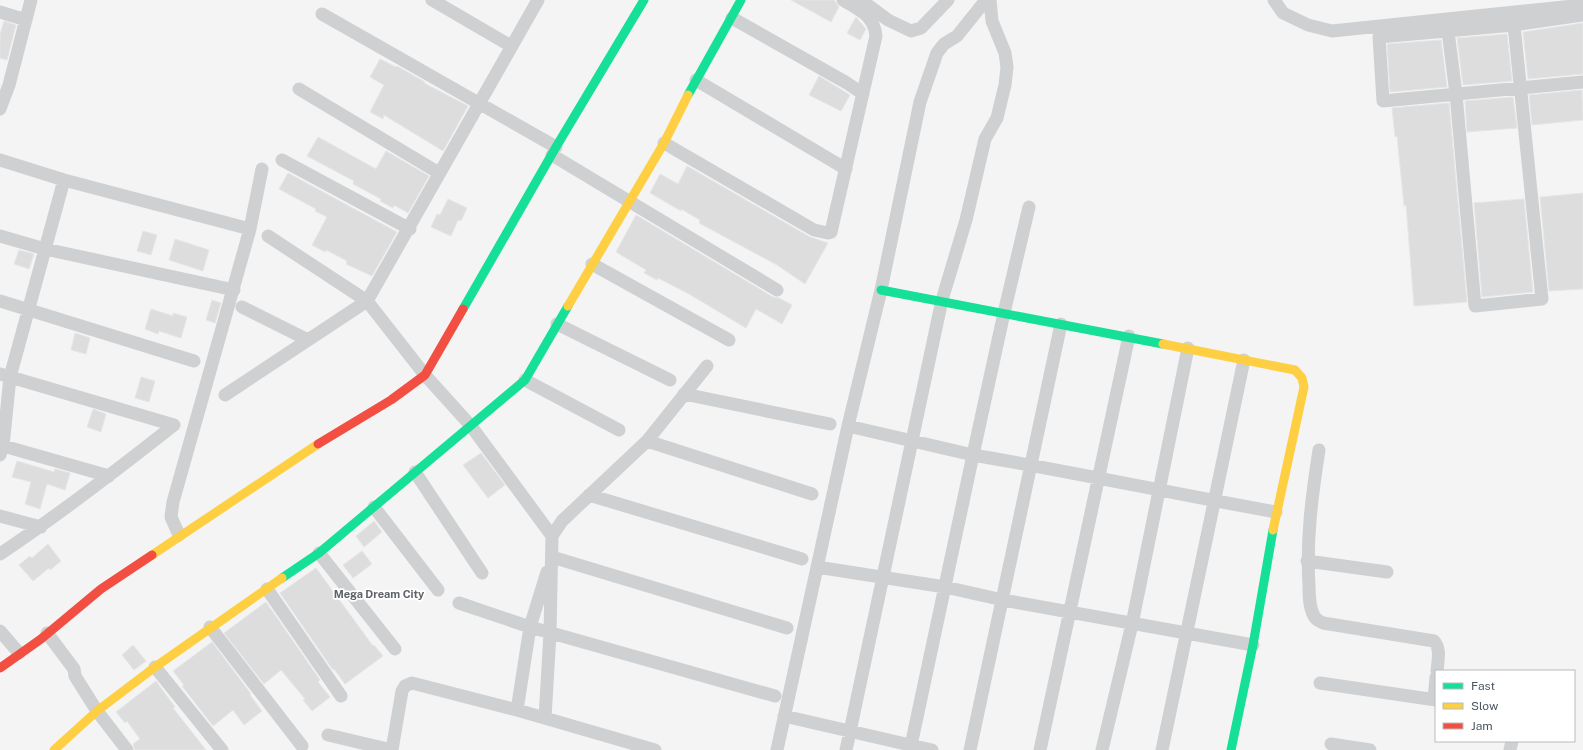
<svg xmlns="http://www.w3.org/2000/svg" width="1583" height="750" font-family="'Public Sans',sans-serif">
<rect width="100%" height="100%" fill="#f4f4f4"/>
<path fill="#ddddde" stroke="#e5e6e7" d="M791,0H834L839,7L831,22Z
M856,17L866,29L860,40L847,33Z
M4,21L16,25L7,60L0,58V34Z
M1583,23V74L1528,79L1523,32Z
M1507,34L1512,81L1463,85L1457,38Z
M1441,40L1447,87L1390,92L1387,44Z
M380,59L396,67L397,66L425,82L424,83L468,106L443,151L384,115L383,119L370,112L384,85L370,77Z
M819,76L850,95L841,111L809,95Z
M1582,90L1583,120L1532,125L1529,95Z
M1513,97L1517,128L1467,132L1465,101Z
M1449,103L1467,302L1414,306L1406,205L1404,206L1397,136L1395,137L1392,108Z
M318,137L376,169L386,151L429,176L408,213L394,205L393,208L380,201L381,199L353,184L354,181L307,156Z
M687,166L810,237L828,243L805,284L777,265L699,223L700,220L681,209V211L650,193L660,174L678,184Z
M288,173L397,232L372,276L346,264L347,261L326,250L325,252L312,245L327,217L315,211L316,209L279,189Z
M1583,193V289L1549,291L1540,197Z
M448,199L467,208L461,221L458,220L451,236L431,227L437,214L440,215Z
M1524,199L1533,292L1482,297L1474,203Z
M636,215L773,297L779,298L792,305L782,324L756,309L746,328L689,294L658,278L657,280L644,273L646,270L616,252Z
M143,231L157,235L151,255L137,251Z
M175,239L209,250L203,271L169,260Z
M19,250L34,254L29,269L14,264Z
M212,300L221,303L215,323L206,320Z
M151,309L173,316V313L187,317L181,338L159,331L158,334L145,329Z
M75,333L90,338L86,354L71,350Z
M141,377L155,381L149,402L135,398Z
M93,409L106,414L101,432L87,427Z
M481,453L505,485L488,498L463,465Z
M17,461L54,472L55,469L70,473L65,490L47,484L40,509L25,504L31,482L12,477Z
M374,521L382,532L364,547L356,536Z
M48,544L61,561L50,570L49,568L33,581L19,565L30,556L32,558Z
M362,551L372,564L353,578L343,565Z
M316,568L373,646L374,645L383,656L345,684L334,669L333,670L280,593Z
M266,602L320,680L318,682L330,697L312,711L303,700L305,699L281,670L264,684L224,633Z
M212,642L251,694L250,695L262,711L244,725L233,710L213,726L182,686L184,685L173,671Z
M133,645L146,661L134,670L122,655Z
M156,681L175,707L173,708L206,750H135L133,744L140,739L127,721L125,723L116,712Z"/>
<g fill="none" stroke-linecap="round" stroke-linejoin="round">
<path stroke="#ced0d2" stroke-width="13" d="M432,0L511,46
M861,0L888,20L911,31L921,28L948,0
M1274,0L1283,13L1308,25L1332,31L1583,5
M0,12L26,20
M322,14L556,147
M1583,15L1514,25L1379,37L1383,101L1583,82
M732,18L847,83L863,94
M1448,31L1456,94L1475,306L1542,299L1514,25
M696,80L846,169
M299,89L439,173
M0,109L9,85L31,0
M664,143L814,230L828,233L831,232L876,36C874,15 859,10 843,0
M552,155L777,290
M0,160L64,180L250,229
M282,160L410,229
M1029,207L1004,313L973,455C1074,472 1175,494 1276,512
M0,236L45,249L234,290
M268,236L367,301L425,375L471,426L552,536L550,633L545,718
M592,264L729,340
M0,301L194,361
M242,307L308,340
M557,324L670,380
M0,374L174,425
M525,380L619,430
M684,394L830,424
M225,395L367,301L538,0
M848,426L973,455L910,750
M647,441L812,494
M0,445L109,476
M1319,450C1312,495 1306,540 1309,585C1309,595 1309,607 1314,616C1316,620 1319,621 1323,623L1434,641C1441,649 1438,660 1437,671
M0,455L3,446L10,377L64,180
M415,472L482,573
M589,495L802,559
M374,507L438,590
M0,516L41,527
M179,535L171,517L173,502L250,229L262,169
M552,536L562,521L647,441L707,366
M319,553L395,649
M0,554C60,514 117,470 174,425
M552,557L787,628
M1307,561L1387,572
M817,567L945,587L1003,600L1253,645
M267,589L341,696
M459,603L530,627L775,696
M210,627L302,746
M0,631L19,653
M47,633L74,669L75,676L97,711L127,750
M155,667L222,750
M1320,683L1436,700
M1434,699L1436,677
M517,710L530,627L547,572
M784,716L932,750
M328,735L392,750
M1331,744L1370,750
M392,750L402,691L405,686L412,683L517,710L655,750
M777,750L848,426L881,290L920,102L937,53L944,44L957,36L986,0
M846,750L942,300L966,220L985,139L997,118L1005,85L1007,67L1005,53L992,21L990,0
M970,750L1061,324
M1040,750L1129,336
M1102,750L1132,624L1188,348
M1162,750L1244,360
M1510,750L1512,741"/>
<path stroke="#16e098" stroke-width="9" d="M688,95L741,0
M881,290L1163,344
M463,309L556,147L644,0
M282,578L319,553L525,380L568,306
M1231,750L1253,645L1273,530"/>
<path stroke="#ffcf43" stroke-width="9" d="M568,306L664,143L688,95
M1163,344L1295,370L1302,378L1304,387L1273,530
M152,555L318,444
M54,750L97,711L155,667L282,578"/>
<path stroke="#f24e42" stroke-width="9" d="M318,444L391,400L425,375L463,309
M0,668L41,639L101,589L152,555"/>
</g>
<g text-anchor="middle" stroke-width="3.5" stroke-linejoin="round" paint-order="stroke">
<g font-size="11" font-weight="bold" fill="#5f6368" stroke="#fff">
<text x="379" y="598">Mega Dream City</text>
</g>
</g>
<rect x="1435" y="670" width="140" height="72" fill="#ffffff" stroke="#b7bbc0"/>
<rect x="1443" y="683" width="20" height="6" fill="#16e098" stroke="#b7bbc0"/>
<text x="1471" y="690" font-size="12" fill="#4a5661">Fast</text>
<rect x="1443" y="703" width="20" height="6" fill="#ffcf43" stroke="#b7bbc0"/>
<text x="1471" y="710" font-size="12" fill="#4a5661">Slow</text>
<rect x="1443" y="723" width="20" height="6" fill="#f24e42" stroke="#b7bbc0"/>
<text x="1471" y="730" font-size="12" fill="#4a5661">Jam</text>
</svg>
